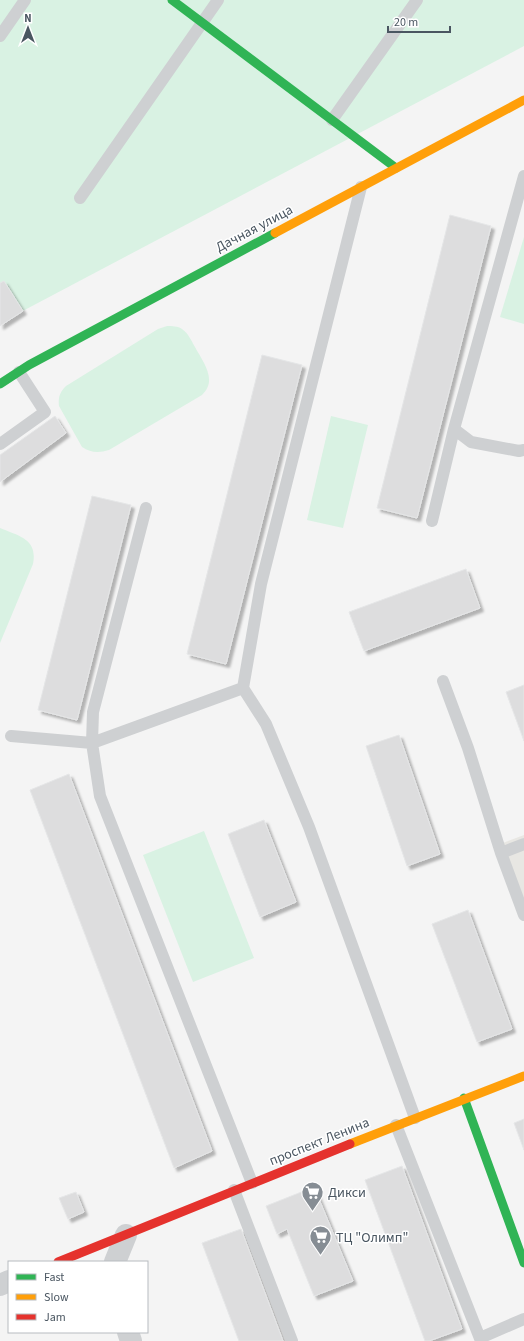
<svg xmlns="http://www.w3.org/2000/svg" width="524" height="1341" font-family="'Source Sans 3',sans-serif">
<defs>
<filter id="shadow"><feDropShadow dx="3.5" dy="3.5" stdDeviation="1" flood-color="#0004"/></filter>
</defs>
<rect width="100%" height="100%" fill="#f4f4f4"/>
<path fill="#e8e7e3" d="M524,835V900L503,843Z"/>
<path fill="#d9f2e3" d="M0,0H524V46L0,323Z
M524,237V324L500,317Z
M167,326C172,326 178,326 182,329C188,333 191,340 195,347C203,362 218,380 202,395L109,450C99,453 91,453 82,447L59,406C58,397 60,392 66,386L158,329Z
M331,416L368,425L343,528L307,520Z
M0,528C19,536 38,539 33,564L0,643Z
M204,831L254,958L193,982L143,855Z"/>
<path fill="#ddddde" stroke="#e5e6e7" filter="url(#shadow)" d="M450,215L491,226L417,518L377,508Z
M4,281L23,311L0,326V283Z
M262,355L302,365L226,664L187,654Z
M55,416L66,433L0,482V455Z
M92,496L131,505L77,720L38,710Z
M466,569L480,608L364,651L349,612Z
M524,685V741L506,692Z
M399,735L440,854L407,866L366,746Z
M69,774L212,1151L174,1168L30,790Z
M264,820L296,902L260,917L228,834Z
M468,910L512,1029L477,1042L432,924Z
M524,1119V1150L514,1123Z
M402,1166L462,1329L429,1341H425L365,1180Z
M314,1187L353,1281L314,1296L287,1229L277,1234L266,1206Z
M76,1192L84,1212L68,1219L59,1198Z
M241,1229L283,1341H239L202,1243Z"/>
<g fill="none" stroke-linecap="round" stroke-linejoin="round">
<path stroke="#ced0d2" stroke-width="12" d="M0,36L25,0
M332,120L417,0
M524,176L454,429L471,442L519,451L524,450
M361,187L261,584L243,688L266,724L309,827L415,1118
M80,198L218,0
M0,444L45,412L19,372
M432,521L454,429
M443,681L468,748L501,853L524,915
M243,688L92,743L100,796L252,1183
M11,736L92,743L93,712L146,508
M501,853L524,844
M396,1125L481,1341
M234,1190L292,1341
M480,1338L524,1319"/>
<path stroke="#ced0d2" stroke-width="22" d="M115,1262L126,1235
M0,1285L9,1281
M128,1332L131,1341"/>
<path stroke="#30b455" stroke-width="9" d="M172,0L396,168
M0,384L29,365L275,233
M464,1098L524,1263"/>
<path stroke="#ff9f0a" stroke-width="9" d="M275,233L524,100
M350,1144L524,1076"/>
<path stroke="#e5322d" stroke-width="9" d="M58,1262L350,1144"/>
</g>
<defs>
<symbol id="supermarket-pin" viewBox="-11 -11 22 30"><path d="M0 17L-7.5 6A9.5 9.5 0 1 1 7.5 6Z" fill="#868d94" stroke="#fff"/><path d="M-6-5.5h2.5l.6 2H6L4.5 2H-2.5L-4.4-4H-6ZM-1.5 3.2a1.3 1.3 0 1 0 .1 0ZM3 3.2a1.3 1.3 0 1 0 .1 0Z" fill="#fff"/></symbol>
</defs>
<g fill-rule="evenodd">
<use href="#supermarket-pin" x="300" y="1180" width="25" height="34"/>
<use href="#supermarket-pin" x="308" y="1224" width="25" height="34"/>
</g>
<g text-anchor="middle" stroke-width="3" stroke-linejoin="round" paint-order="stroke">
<g font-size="14" fill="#4a5661" stroke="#fff">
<text transform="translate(254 228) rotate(-28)" y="5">Дачная улица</text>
<text transform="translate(319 1141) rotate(-22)" y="5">проспект Ленина</text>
</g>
<g font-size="14" fill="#4a5661" stroke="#fff" text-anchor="start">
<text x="328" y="1197">Дикси</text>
<text x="336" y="1242">ТЦ "Олимп"</text>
</g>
</g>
<rect x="8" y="1261" width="140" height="72" fill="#ffffff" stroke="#b7bbc0"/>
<rect x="16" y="1274" width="20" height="6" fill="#30b455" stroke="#b7bbc0"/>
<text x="44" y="1281" font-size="12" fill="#4a5661">Fast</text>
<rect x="16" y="1294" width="20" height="6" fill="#ff9f0a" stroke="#b7bbc0"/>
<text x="44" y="1301" font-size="12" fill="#4a5661">Slow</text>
<rect x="16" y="1314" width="20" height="6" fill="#e5322d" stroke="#b7bbc0"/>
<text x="44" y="1321" font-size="12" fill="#4a5661">Jam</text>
<g transform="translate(28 28)" stroke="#ffffff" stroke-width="3" paint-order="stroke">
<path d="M0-3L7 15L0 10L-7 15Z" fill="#4a5661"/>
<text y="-6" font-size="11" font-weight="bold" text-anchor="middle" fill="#4a5661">N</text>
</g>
<path d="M388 26v6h62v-6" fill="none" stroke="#4a5661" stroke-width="2"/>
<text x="394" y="26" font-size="12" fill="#4a5661" stroke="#ffffff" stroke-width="3" paint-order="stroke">20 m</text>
</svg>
